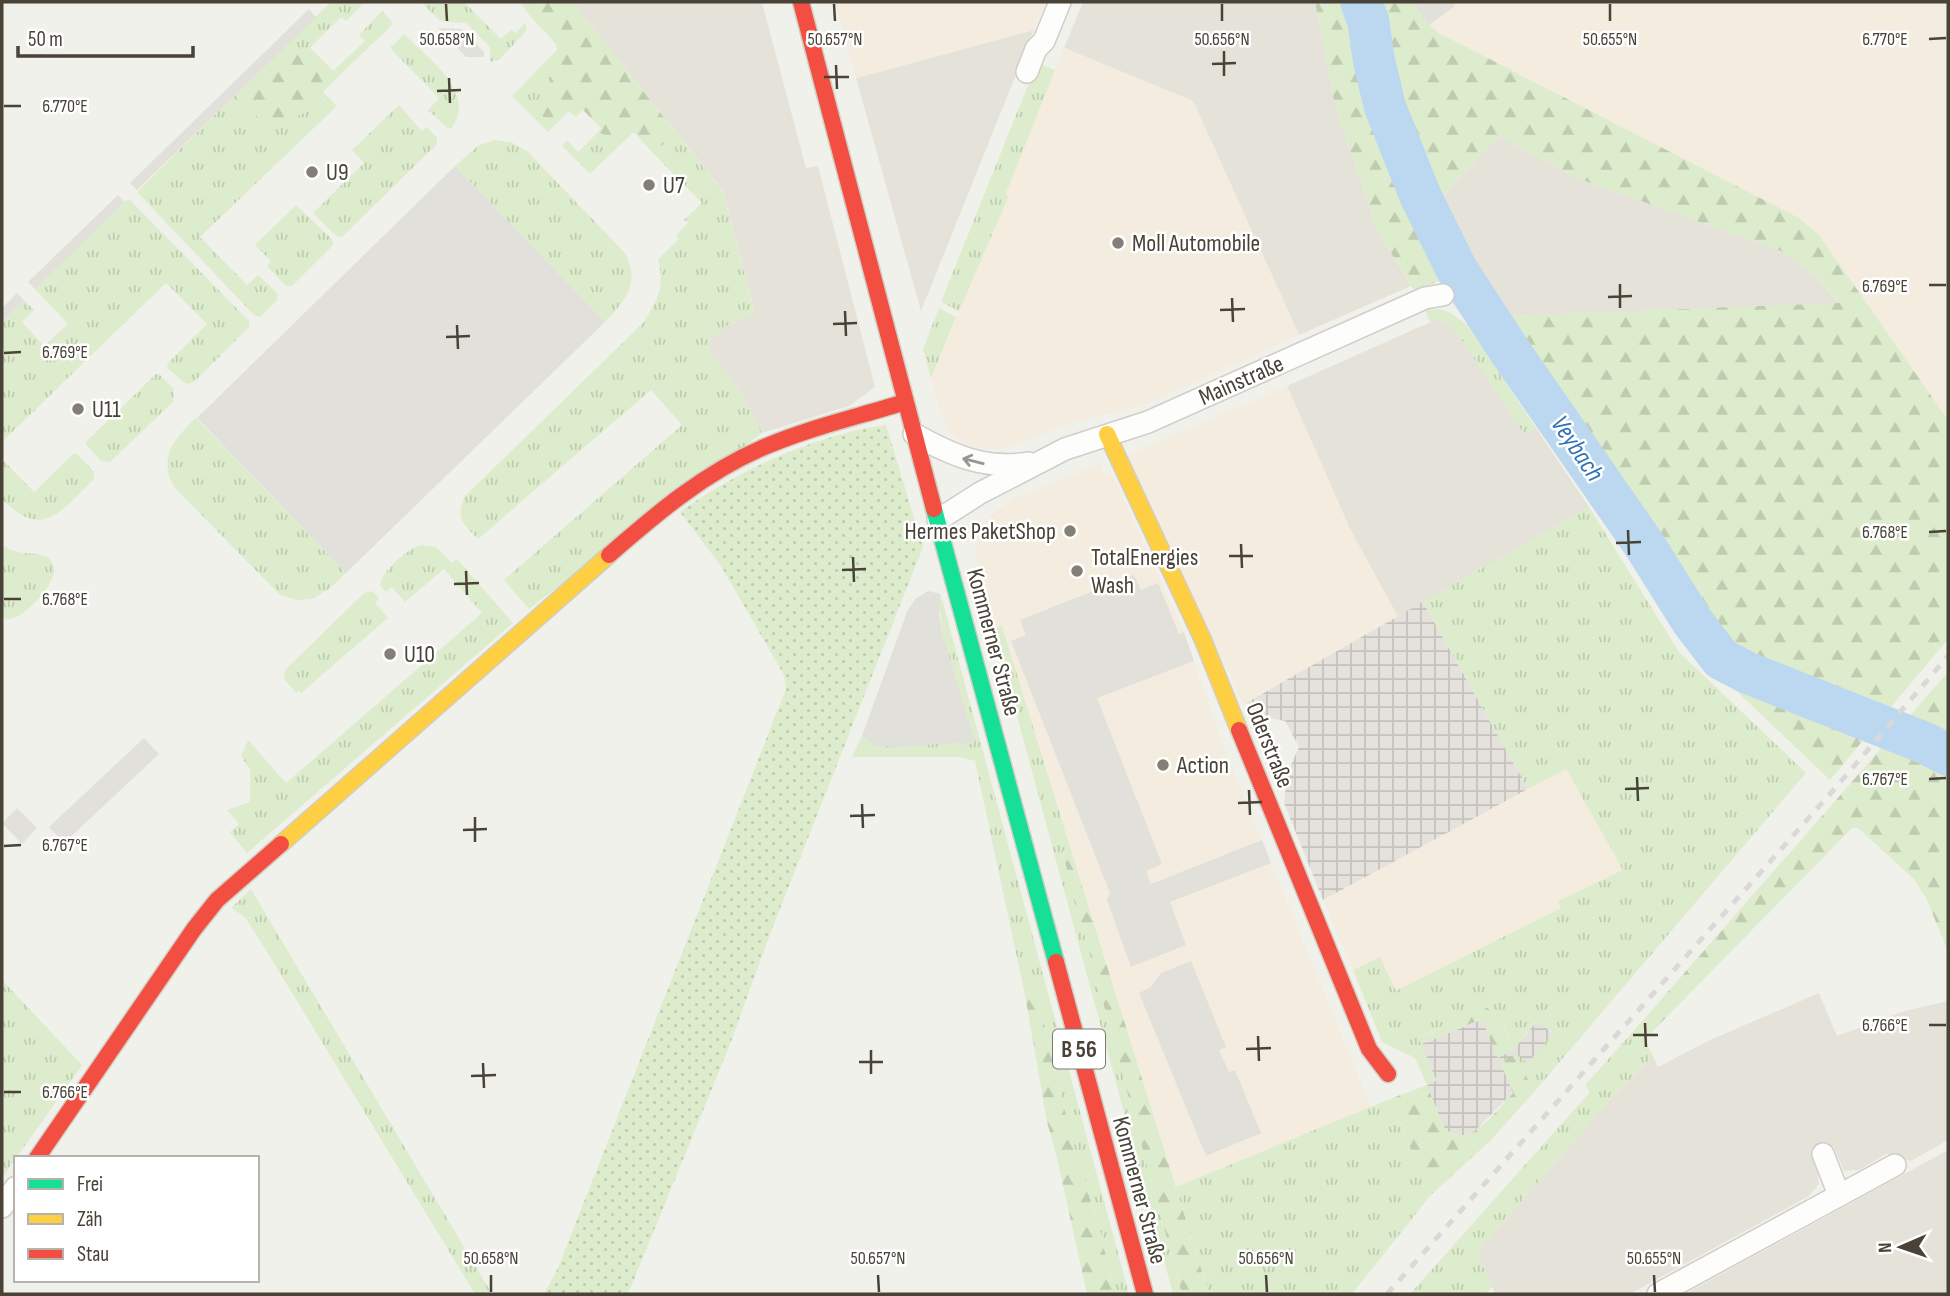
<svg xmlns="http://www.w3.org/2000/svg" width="1950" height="1296" font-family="'Sofia Sans Condensed',sans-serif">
<defs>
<pattern id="industrial-grid" width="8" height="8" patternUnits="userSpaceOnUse" patternTransform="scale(1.75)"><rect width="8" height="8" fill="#e5e2dd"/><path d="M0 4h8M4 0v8" fill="none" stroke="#c6c3be"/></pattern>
<pattern id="grass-tufts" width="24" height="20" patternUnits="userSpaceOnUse" patternTransform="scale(1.75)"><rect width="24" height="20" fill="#ddeccc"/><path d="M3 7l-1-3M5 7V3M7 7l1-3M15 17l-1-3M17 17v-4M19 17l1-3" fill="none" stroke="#bfccb0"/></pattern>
<pattern id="forest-firs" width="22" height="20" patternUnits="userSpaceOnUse" patternTransform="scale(1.75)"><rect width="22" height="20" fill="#ddeccc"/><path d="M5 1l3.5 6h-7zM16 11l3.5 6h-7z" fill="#bfccb0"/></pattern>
<pattern id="garden-dots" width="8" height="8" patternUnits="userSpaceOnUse" patternTransform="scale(1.75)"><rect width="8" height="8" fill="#ddeccc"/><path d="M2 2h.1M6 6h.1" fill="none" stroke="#bfccb0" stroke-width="1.8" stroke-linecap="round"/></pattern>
</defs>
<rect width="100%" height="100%" fill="#f1f1ec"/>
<path fill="#e5e3d9" d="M572,2H762L806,168L818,166L875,387L849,406L762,433L736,385L709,352L708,342L726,326L755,313L723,191Z
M1083,2H1315L1335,106L1377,230L1411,286L1299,335L1193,101L1064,48Z
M1034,30L921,311L856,78Z
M1498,136L1577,178L1781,251L1816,277L1840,304L1505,316L1477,276L1436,204Z
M1435,320L1451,324L1524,434L1536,428L1589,507L1398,617L1350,529L1287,386Z
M1819,993L1837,1036L1904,1011L1948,1001V1140L1911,1161L1886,1154L1859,1170L1844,1171L1833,1146L1812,1157L1817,1168L1819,1184L1809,1196L1630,1294H1495L1477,1252L1609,1101L1653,1056L1658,1067L1710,1040Z
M1948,1150V1294H1685L1915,1168Z"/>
<path fill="#f4eddf" d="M835,2H1046L1034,30L856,78Z
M1413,2H1948V420L1819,235L1799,218L1439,33L1429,25Z
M1064,48L1193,101L1299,335L1137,408L1073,422L1003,449H978L961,441L950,433L941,413L931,378L1007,199L1005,193Z
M1287,386L1350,529L1398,617L1243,704L1127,455Z
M1100,463L1104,473L1113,476L1184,632L1223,746L1371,1107L1176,1187L1002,627L995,629L976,558V543L979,526L995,511L1013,499Z
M1565,769L1624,870L1558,901L1561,908L1396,991L1353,970L1323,900Z"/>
<path fill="url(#industrial-grid)" d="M1423,602L1528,789L1323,900L1284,803L1287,774L1299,747L1285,721L1261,716L1246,703Z
M1483,1019L1513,1050L1538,1020L1553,1034L1528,1063L1513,1092L1476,1130L1471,1134L1459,1136L1447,1131L1443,1126L1427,1085L1436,1080L1421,1044Z"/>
<path fill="url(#grass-tufts)" d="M331,2H365L346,21L341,17L310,48L277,54Z
M421,2H464L501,39L511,30L516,33L525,23L527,30L500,59L490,62V47L466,23L440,21Z
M520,2H545L530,16Z
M382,11L392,21L391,26L339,76L333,71L365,41L359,35Z
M404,34C427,58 477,91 452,128L446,127L428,110L439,98L392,50L391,47Z
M557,50L558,56L542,116L555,125L548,132L512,96Z
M1037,63L1055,70L1006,193L1008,198L959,311L941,302Z
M235,95L258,117L315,108L329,98L337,106L200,237L247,285L258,275L278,294L277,300L260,317L255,316L137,192Z
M399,105L422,131L427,127L437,138V144L342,237L336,236L313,213L364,163L352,150Z
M674,130L723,192L755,314L726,326L708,342L709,352L736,385L762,433L529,609L504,580L682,425L651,390L478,539C463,524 455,518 465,496L643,323C658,300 665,287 658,259L679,239L676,235L688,223L684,220L702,203L651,151L663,145Z
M598,132L622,143L590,174L562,146L567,140L578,152Z
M495,140L511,142L527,151L625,253C641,282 625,301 605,322L455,166L479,145Z
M130,200L249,321V327L194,382L189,384L183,382L167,367L168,363L207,324L166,283L2,442V322L24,300L34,310L22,322L44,346L68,324L35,289L124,201Z
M296,205L333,240V245L292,286H286L267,266L271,261L255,245Z
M939,308L956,317L931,378L923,349Z
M1437,309L1449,312L1467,325L1536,428L1524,434L1451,324L1435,320L1430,322L1425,310Z
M156,374H159L174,389L173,402L110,462L101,461L85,443Z
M196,418L346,573L329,589L312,599L296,600L279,594L174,487C157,457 176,437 196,418Z
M73,454H77L94,472V479C61,511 43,541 2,499V459L34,492Z
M1589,507L1679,652L1806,773L1534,1092L1516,1054L1528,1063L1553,1033L1537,1020L1513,1050C1506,1034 1502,1012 1484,1006L1419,1037L1436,1081L1427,1085L1415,1058L1382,1042L1353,970L1380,957L1396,991L1561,908L1558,901L1623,870L1566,769L1528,789L1423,602Z
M2,545C9,549 15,552 23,553C30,554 39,553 45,556C71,570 34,605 22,614C17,617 12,619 6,620L2,615Z
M421,545L436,547L452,563L457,559L513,623L247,853L230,832L239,824L227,810L250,802V770L241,756L248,740L286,783L482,613L444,569L405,602L392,587L386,592L380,585C381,572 408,548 421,545Z
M372,591L379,598L375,603L388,618L301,693L299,691L296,693L284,679L285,670L364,593Z
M942,599L1129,1294H1115L1101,1234L1070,1132L1044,1023L1047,1003L1044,993L1025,995L975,761L959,757H852L862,736L865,739C894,741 924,742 953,743C962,743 966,746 974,742L943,636L939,603Z
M1002,626L1071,850L1063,851L1065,862L1182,1294H1173L1007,679L995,629Z
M251,889L492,1294H475L269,955L245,917L231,908Z
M2,980L82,1065L2,1178L3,1155Z
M1638,1026L1653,1056L1609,1101L1477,1252L1492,1287L1486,1294H1410L1590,1092L1585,1085Z
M1390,1099L1430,1196L1352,1294H1209L1176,1187Z"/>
<path fill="url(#forest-firs)" d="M545,2H572L674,130L663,145L651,151L634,132L622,143L598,132L601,128L583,110L576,117L569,111L555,125L542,116L541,107L558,56L556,44L530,16Z
M1315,2H1413L1429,25L1439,33L1799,218L1819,235L1948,420V639L1830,780L1729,684L1690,641L1458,288L1477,276L1505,316L1840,303L1816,277L1781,251L1577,178L1498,136L1436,204L1471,263L1451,275L1415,292L1377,230L1335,106Z
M310,48L339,76L323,92L329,98C311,111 283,127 260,117C251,114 242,102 235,95L277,54Z
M1948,672V951L1926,898L1914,879L1858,828H1852L1645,1039L1638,1026Z
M1066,849L1071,850L1209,1294H1182L1065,862L1063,851Z
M1044,992L1047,1003L1044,1023L1070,1132L1101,1235L1115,1294H1087L1057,1158L1047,1122L1025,995Z
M1484,1006L1498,1014L1513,1050L1498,1058L1482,1019L1421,1044L1418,1038Z
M1516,1054L1534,1092L1490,1141L1430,1196L1390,1099L1427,1085L1443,1126C1467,1155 1496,1110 1513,1093L1500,1062Z"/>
<path fill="url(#garden-dots)" d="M886,425L923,547L770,934L729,1047L628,1294H544L558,1268L786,689L784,675L721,566L680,512C735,472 817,434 886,425Z"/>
<path fill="#e1e0db" d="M1413,2H1452L1455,6L1429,25Z
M309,9L316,17L137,190L130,183Z
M438,28L462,29L484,52V57H466Z
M455,166L605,322L346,573L197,418Z
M118,195L124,201L117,209L35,289L28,282Z
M17,293L24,300L2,322V308Z
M1134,575L1141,590L1158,583L1179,634L1184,632L1194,661L1097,698L1162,864L1146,871L1151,884L1262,840L1271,863L1170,902L1186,945L1131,967L1107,900L1110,893L1011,641L1026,635L1020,620Z
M928,591L941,594L939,614L943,636L975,742L967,745L956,743L894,747L874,745L862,736L907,612L915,599Z
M144,738L159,754L64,843L49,827Z
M17,808L37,828L22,844L2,823Z
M1191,961L1226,1047L1219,1050L1229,1072L1235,1070L1261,1133L1206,1156L1139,993L1151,987L1161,973Z"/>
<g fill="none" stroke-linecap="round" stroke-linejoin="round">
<path stroke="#bcd8f0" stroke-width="42" d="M1361,2L1368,20L1374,61L1385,107L1420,195L1457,270L1509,350L1645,546L1692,621L1721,659L1748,673L1925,743L1948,755"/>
<defs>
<path id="street" d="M1027,72L1036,49L1044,41L1060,2
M914,434C951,455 985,470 1028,463
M938,520L980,493L1065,449L1148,422L1425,298L1443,295
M1823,1154L1839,1195
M2,1207L16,1187
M1658,1294L1895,1165"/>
<path id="fast" d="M934,509L1056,962"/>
<path id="slow" d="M1107,434L1203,640L1239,730
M281,844L609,555"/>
<path id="jam" d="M801,2L934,509
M609,555C656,514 704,473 762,448C808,428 857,417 905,402
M1239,730L1369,1049L1388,1074
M1056,962L1145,1294
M37,1158L194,929L217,900L281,844"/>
</defs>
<use href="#street" stroke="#cfcec9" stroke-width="24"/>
<use href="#fast" stroke="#d1cec3" stroke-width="19"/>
<use href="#slow" stroke="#d1cec3" stroke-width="19"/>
<use href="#jam" stroke="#d1cec3" stroke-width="19"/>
<use href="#street" stroke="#fdfdfc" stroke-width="21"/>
<use href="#fast" stroke="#16e098" stroke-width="16"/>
<use href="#slow" stroke="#ffcf43" stroke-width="16"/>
<use href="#jam" stroke="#f24e42" stroke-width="16"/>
<path stroke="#d9d9d8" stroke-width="5" stroke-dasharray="9 9" stroke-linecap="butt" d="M1387,1294L1837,786L1948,656"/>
</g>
<defs><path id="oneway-shaft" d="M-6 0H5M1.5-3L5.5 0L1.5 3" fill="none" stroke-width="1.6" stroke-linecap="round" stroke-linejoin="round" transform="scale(1.75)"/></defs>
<use stroke="#999690" href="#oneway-shaft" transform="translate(973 461) rotate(-166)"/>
<path fill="none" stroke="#484237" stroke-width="2.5" d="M446,4L447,21M834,4L835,21M1222,4V21M1610,4V21M1929,39L1946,38M1224,51V76M1212,64L1236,63M836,65L837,89M824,77H849M449,78L450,103M437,91L461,90M4,106H21M1620,284V308M1929,285H1946M1608,297L1632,296M1232,298L1233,322M1220,310L1245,309M845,311L846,336M833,324L857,323M457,325L458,349M446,337L470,336M4,353L21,352M1628,530L1629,555M1929,532L1946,531M1616,543L1641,542M1241,544L1242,568M1229,556H1253M853,557L854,582M842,570L866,569M466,571L467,595M454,584L479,583M4,599H21M1637,777L1638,801M1929,779L1946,778M1625,789L1649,788M1249,790L1250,815M1238,803L1262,802M862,804L863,828M850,816L875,815M475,817V842M463,830L487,829M4,846L21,845M1645,1023L1646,1047M1929,1025H1946M1633,1035H1658M1258,1036L1259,1061M1246,1049L1271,1048M871,1050V1074M859,1062H883M483,1063L484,1088M471,1076L496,1075M4,1092H21M491,1275V1292M878,1275L879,1292M1266,1275L1267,1292M1654,1275L1655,1292"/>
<g fill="#837f76" stroke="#fff" stroke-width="2.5">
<circle cx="312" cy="172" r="7"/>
<circle cx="649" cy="185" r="7"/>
<circle cx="1118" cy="243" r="7"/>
<circle cx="78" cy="409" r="7"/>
<circle cx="1070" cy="531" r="7"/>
<circle cx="1077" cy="571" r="7"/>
<circle cx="390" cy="654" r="7"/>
<circle cx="1163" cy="765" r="7"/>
</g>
<g text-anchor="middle" stroke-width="5" stroke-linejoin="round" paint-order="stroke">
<rect fill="#fff" stroke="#7f7b73" stroke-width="2" x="1053" y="1029.5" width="52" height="39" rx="5"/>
<g font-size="23" font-weight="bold" fill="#484237">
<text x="1079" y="1057">B 56</text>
</g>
<g font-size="24" fill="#484237" stroke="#fff" text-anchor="start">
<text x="326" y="180">U9</text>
<text x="663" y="193">U7</text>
<text x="1132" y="251">Moll Automobile</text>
<text x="92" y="417">U11</text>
<text x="1056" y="539" text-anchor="end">Hermes PaketShop</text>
<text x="1091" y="565">TotalEnergies<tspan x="1091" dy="28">Wash</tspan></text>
<text x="404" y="662">U10</text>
<text x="1177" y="773">Action</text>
</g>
<g font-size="24" fill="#484237" stroke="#fff">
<text transform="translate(1241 380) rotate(-24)" y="8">Mainstraße</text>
<text transform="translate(994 642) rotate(75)" y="8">Kommerner Straße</text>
<text transform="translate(1270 745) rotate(68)" y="8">Oderstraße</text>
<text transform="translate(1140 1190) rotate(75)" y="8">Kommerner Straße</text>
</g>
<g font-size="26" font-style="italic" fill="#2f73b5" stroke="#fff">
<text transform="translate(1578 448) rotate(56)" y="9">Veybach</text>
</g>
</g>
<g font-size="18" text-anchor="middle" fill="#484237" stroke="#fff" stroke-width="5" stroke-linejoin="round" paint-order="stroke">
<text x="447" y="45">50.658°N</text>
<text x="835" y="45">50.657°N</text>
<text x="1222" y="45">50.656°N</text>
<text x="1610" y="45">50.655°N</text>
<text x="1885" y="45">6.770°E</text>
<text x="65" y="112">6.770°E</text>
<text x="1885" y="292">6.769°E</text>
<text x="65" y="358">6.769°E</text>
<text x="1885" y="538">6.768°E</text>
<text x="65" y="605">6.768°E</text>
<text x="1885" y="785">6.767°E</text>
<text x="65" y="851">6.767°E</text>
<text x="1885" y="1031">6.766°E</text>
<text x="65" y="1098">6.766°E</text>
<text x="491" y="1264">50.658°N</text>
<text x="878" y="1264">50.657°N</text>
<text x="1266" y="1264">50.656°N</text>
<text x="1654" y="1264">50.655°N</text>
</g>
<rect width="1950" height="1296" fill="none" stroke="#484237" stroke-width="7"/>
<rect x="14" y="1156" width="245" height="126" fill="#ffffff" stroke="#b6b3af" stroke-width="2"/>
<rect x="28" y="1179" width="35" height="10" fill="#16e098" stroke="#b6b3af" stroke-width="2"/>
<text x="77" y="1191" font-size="21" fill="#484237">Frei</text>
<rect x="28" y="1214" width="35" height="10" fill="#ffcf43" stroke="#b6b3af" stroke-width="2"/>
<text x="77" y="1226" font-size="21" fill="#484237">Zäh</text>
<rect x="28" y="1249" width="35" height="10" fill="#f24e42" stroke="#b6b3af" stroke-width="2"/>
<text x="77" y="1261" font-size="21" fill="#484237">Stau</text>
<g transform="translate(1901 1247) rotate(268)" stroke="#ffffff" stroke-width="5" paint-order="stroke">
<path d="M0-5L12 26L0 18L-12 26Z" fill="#484237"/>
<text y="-10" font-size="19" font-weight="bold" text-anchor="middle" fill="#484237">N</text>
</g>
<path d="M18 46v10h175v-10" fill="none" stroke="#484237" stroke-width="3.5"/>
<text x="28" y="46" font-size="21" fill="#484237" stroke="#ffffff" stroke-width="5" paint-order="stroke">50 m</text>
</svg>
